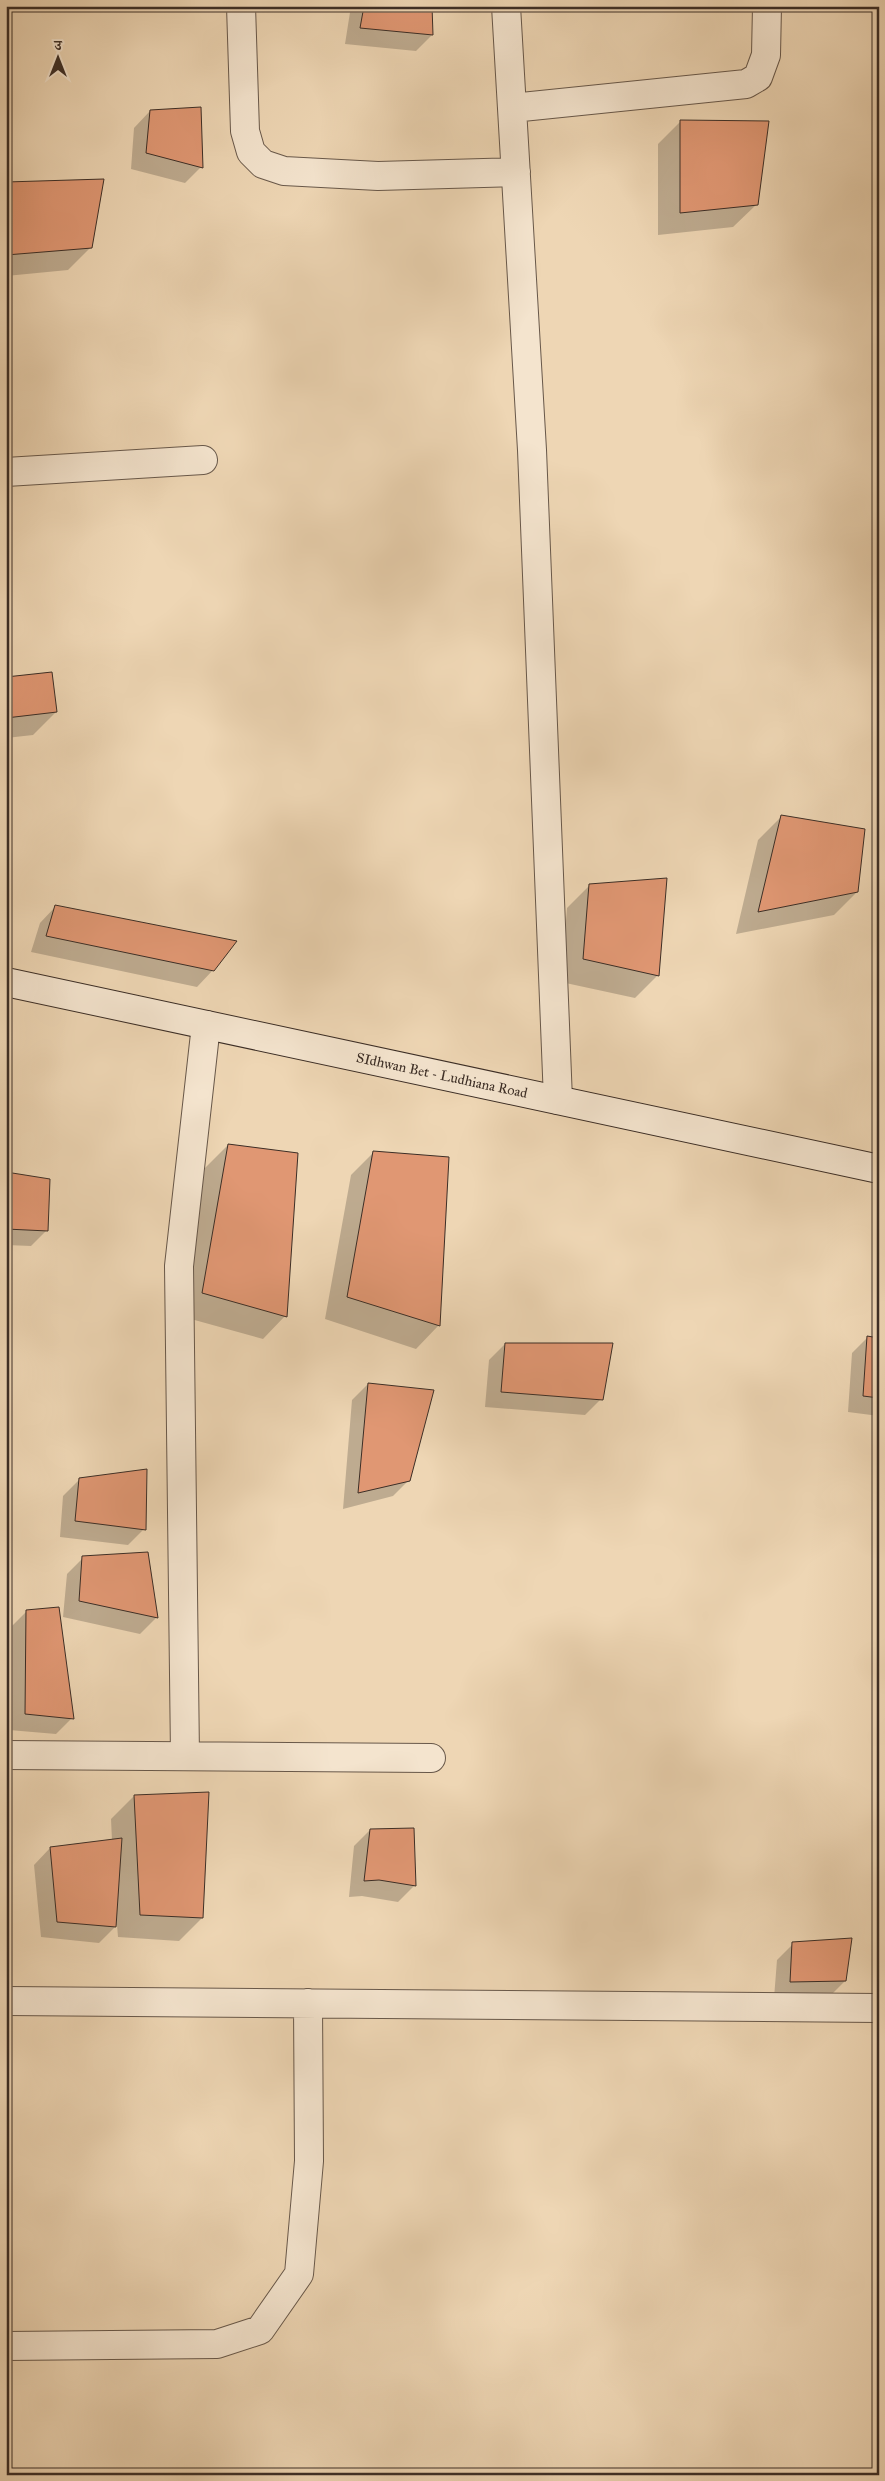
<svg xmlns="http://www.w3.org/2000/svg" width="885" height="2481" font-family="'IM FELL Great Primer','Noto Serif Devanagari',serif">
<rect width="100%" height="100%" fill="#eed6b4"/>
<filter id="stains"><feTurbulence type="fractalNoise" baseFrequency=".004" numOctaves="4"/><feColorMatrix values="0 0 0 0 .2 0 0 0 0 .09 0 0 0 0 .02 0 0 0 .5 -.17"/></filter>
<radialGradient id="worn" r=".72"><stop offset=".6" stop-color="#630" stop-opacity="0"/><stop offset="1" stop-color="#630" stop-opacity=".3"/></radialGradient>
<path fill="#0003" d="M351,6H431L432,35L416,51L345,44Z
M150,111L201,167L185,183L131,169L134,128Z
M681,121L757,204L733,227L658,235V144Z
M6,183L91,247L68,270L6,276Z
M6,678L56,712L33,735L6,738Z
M781,817L857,892L834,915L736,934L758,840Z
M590,885L658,975L635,998L561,982L567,908Z
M56,906L213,970L197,987L31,952L40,923Z
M228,1145L285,1316L263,1339L180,1316L205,1168Z
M374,1152L448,1158L438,1326L416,1349L325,1319L351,1175Z
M6,1173L47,1230L31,1246L6,1245Z
M868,1337L879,1339V1416L848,1412L852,1353Z
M505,1344L601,1399L585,1415L485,1407L489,1360Z
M368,1384L409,1480L393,1496L343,1509L352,1400Z
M79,1480L144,1529L128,1545L60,1537L63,1496Z
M147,1553L156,1618L140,1634L63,1617L67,1574L83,1558Z
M27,1611L72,1718L56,1734L9,1730L11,1627Z
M134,1796L202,1918L179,1941L118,1937L117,1925L99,1943L41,1937L34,1865L50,1848L112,1841L111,1819Z
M370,1830L414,1886L398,1902L362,1896L349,1897L354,1846Z
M793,1944L845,1981L829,1997L774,1998L777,1960Z"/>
<path fill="#e09773" stroke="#3c2e26" d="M364,6H432L433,35L360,28Z
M201,107L203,168L146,153L150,110Z
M680,120L769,121L758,205L680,213Z
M104,179L92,248L6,255V182Z
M52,672L57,712L6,718V677Z
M781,815L865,829L858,892L758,912Z
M667,878L659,976L583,959L589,884Z
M55,905L237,941L214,971L46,936Z
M228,1144L298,1153L287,1317L202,1293Z
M373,1151L449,1157L440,1326L347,1297Z
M6,1172L50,1179L48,1231L6,1229Z
M867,1336L879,1338V1398L863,1396Z
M505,1343H613L603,1400L501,1392Z
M368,1383L434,1390L410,1481L358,1493Z
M9,1450L6,1496V1451Z
M147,1469L146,1530L75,1521L79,1478Z
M148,1552L158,1618L79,1601L82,1556Z
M59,1607L74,1719L25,1714L26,1610Z
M209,1792L203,1918L140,1915L134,1795Z
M414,1828L416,1886L379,1880L364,1881L370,1829Z
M122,1838L116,1927L57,1922L50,1847Z
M852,1938L846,1981L790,1982L792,1942Z"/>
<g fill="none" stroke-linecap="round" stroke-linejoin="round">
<defs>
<path id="street" d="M241,6L245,131L251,152L263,164L284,171L378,176L516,172
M506,6L532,450L558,1100
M512,108L746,84L758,77L766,55L767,6
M6,472L203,460
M6,1755L431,1758
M185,1756L179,1266L206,1025
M6,2001L879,2008
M6,2346L217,2344L260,2330L299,2274L309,2161L308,2003"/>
<path id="secondary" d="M6,982L879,1169"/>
</defs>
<use href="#street" stroke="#68584a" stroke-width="30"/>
<use href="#secondary" stroke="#3c2e26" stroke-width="30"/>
<use href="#street" stroke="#f4e4ce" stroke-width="28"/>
<use href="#secondary" stroke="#f4e4ce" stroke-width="28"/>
</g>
<g text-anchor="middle" stroke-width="5" stroke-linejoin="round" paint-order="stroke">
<g font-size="14" fill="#3c2e26" stroke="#f4e4ce">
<text transform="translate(442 1075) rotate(12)" y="5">SIdhwan Bet - Ludhiana Road</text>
</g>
</g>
<rect width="885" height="2481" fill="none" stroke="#eed6b4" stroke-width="25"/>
<rect x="8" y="8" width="870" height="2466" fill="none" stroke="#3c2e26" stroke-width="2.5"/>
<rect x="12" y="12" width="860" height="2456" fill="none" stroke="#3c2e26"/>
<g transform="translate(58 58)" stroke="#f4e4ce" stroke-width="4" paint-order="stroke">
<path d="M0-4L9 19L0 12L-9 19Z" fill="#3c2e26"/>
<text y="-8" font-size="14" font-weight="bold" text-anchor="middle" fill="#3c2e26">उ</text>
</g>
<rect width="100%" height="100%" filter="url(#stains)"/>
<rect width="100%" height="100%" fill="url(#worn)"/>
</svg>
